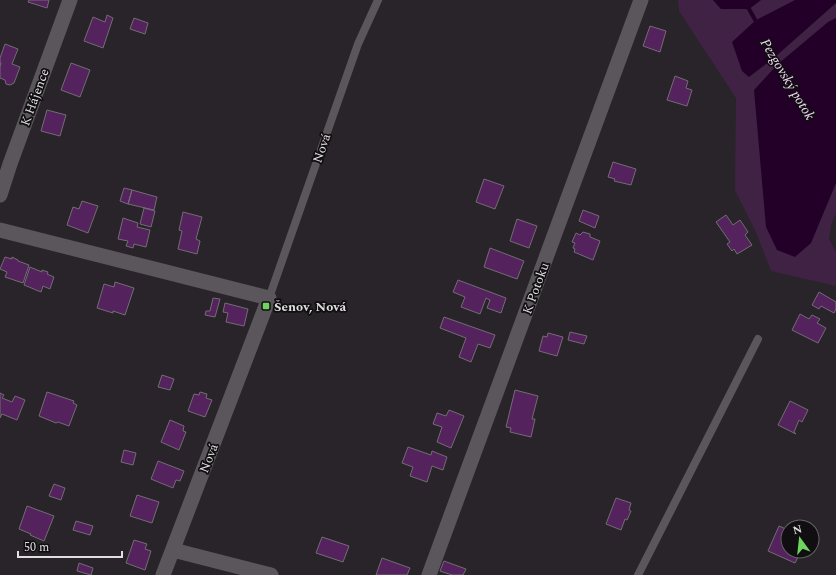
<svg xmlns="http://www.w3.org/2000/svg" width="836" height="575" font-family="Spectral,serif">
<rect width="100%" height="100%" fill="#282429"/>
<path fill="#402245" d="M678,0H713L721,9H749L761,0H836V213L831,225L829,239L836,252V286L771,271L756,232L735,190L736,98L679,11Z"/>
<path fill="#220028" d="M713,0H761L749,9H721Z
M795,0H836V3L775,57L749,77L742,71L732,42L756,20Z
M836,18V183L811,243L795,257L777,250L766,227L754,90L778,64L828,22Z"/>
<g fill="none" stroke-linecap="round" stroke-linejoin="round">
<path stroke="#220028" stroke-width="4" d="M742,0L749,9L758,25
M773,54L780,68"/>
</g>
<path fill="#54225d" stroke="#726d73" d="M29,0H49L47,8L28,2Z
M107,15L113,18L103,48L84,41L93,17L105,22Z
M134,18L148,23L145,34L130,29Z
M650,26L666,31L660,52L643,46Z
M5,44L18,49L12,64L20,67L14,83L10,85L6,84L5,80L0,78V67L1,63H0V58Z
M71,63L90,70L80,97L61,90Z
M675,76L688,81L686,88L692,90L687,106L667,100Z
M47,110L66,115L60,136L41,131Z
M613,162L636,169L631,185L614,181L615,179L608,177Z
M484,179L504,186L495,209L476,202Z
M124,188L132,190L128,204L120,201Z
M132,190L157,197L154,210L128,204Z
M82,201L98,206L88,233L67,225L73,207L79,209Z
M144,208L155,211L151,227L140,224Z
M583,210L599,216L595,228L579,221Z
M183,212L202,217L196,239L200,241L197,254L178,249L182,231L179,230Z
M726,215L733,225L740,220L748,232L745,235L752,245L737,254L734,249L732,251L727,244L730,242L716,222Z
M123,218L138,223L137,227L150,230L146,247L134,244L133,248L126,246L128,241L118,239Z
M517,219L537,226L529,248L510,241Z
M583,232L590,234V237L600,241L593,260L574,252L575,249L573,248L575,243L572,242L576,233L580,235Z
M490,248L524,261L517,279L484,267Z
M5,257L12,259V257L18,260V261L29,265L23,283L5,277L7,272L0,269Z
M30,267L42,272V270L48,272L47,274L54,277L50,289L43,286L41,292L24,285Z
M458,280L506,298L501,313L487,308L490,300L486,298L480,314L461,307L465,297L453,292Z
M115,282L134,288L125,315L113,311V313L97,308L104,284L114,287Z
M819,292L836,302V309L834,313L821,306L819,309L812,305Z
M213,298L220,299L215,317L205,315L206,311H210Z
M225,303L248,309L244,326L226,322L228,313L223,312Z
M800,314L809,319L812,315L820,319L817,323L826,328L818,343L792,330Z
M444,317L495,335L490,348L478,344L471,362L459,357L466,338L440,328Z
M570,332L587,336L584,344L568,340Z
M548,333L563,337L557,356L539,351L543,336L547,337Z
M162,375L174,379L170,390L158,387Z
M515,390L538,396L532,419H535L531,437L510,432L511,428L506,427Z
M47,392L74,401L73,403L77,405L69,426L58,422L56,423L39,416Z
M200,392L207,394L206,398L212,400L205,417L188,411L194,394L199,395Z
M0,393L4,395L2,398L12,402L15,396L25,400L17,420L2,414L0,418Z
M790,401L808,410L802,422L799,420L794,432L796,434L778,425Z
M449,410L464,416L451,448L437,442L442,427L433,424L437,413L446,416Z
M170,420L184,426L183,431L186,432L179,450L161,442Z
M408,447L431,455L432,451L447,457L443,470L432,466L427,482L410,476L413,467L402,463Z
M124,450L136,453L133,465L121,462Z
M158,461L184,471L180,481L176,480L173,488L151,479Z
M54,484L65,488L61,500L49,496Z
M137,495L159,502L152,523L130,516Z
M616,498L631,503L629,510L631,511L627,520L625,519L621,530L606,524Z
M27,506L54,516L44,541L30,535L31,534L19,529Z
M76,521L93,526L90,535L73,530Z
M779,526L788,530V551H801L795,563L768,551Z
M322,537L349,546L343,562L316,553Z
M134,540L147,544L145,549L151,551L145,570L126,563Z
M382,558L410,568L407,575H376Z
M444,561L466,569L463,575H452L440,571Z
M79,563L93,568L91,575L77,571Z"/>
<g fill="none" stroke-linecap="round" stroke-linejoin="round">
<path stroke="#5b565c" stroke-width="8" d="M269,298L358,44L378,0
M638,575L758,339"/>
<path stroke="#5b565c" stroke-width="15" d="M0,195L10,164L70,0
M0,230L269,298L163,575
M173,550L271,575
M429,575L641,0"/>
</g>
<rect fill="#6fd360" stroke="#100e10" stroke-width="1.5" x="262" y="302" width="8" height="8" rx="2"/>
<g text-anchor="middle" stroke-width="3.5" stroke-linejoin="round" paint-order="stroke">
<g font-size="13" fill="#e1dee2" stroke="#100e10">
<text transform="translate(34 97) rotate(-70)" y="5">K Hájence</text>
<text transform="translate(321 148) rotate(-71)" y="5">Nová</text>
<text transform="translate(535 288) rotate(-70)" y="5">K Potoku</text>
<text transform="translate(208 458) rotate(-69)" y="5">Nová</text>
</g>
<g font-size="13" font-weight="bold" fill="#e1dee2" stroke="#100e10" text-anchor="start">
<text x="274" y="311">Šenov, Nová</text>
</g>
<g font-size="14" font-style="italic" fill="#f5d7fa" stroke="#100e10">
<text transform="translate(788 79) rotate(59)" y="5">Pezgovský potok</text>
</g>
</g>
<g transform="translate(800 539) rotate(345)"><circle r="19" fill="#100e10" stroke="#646164"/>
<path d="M0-3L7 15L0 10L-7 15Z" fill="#6fd360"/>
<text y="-6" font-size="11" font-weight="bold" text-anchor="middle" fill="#e1dee2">N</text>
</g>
<path d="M18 551v6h104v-6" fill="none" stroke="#e1dee2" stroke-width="2"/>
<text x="24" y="551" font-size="12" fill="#e1dee2" stroke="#100e10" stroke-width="3" paint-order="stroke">50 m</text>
</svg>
